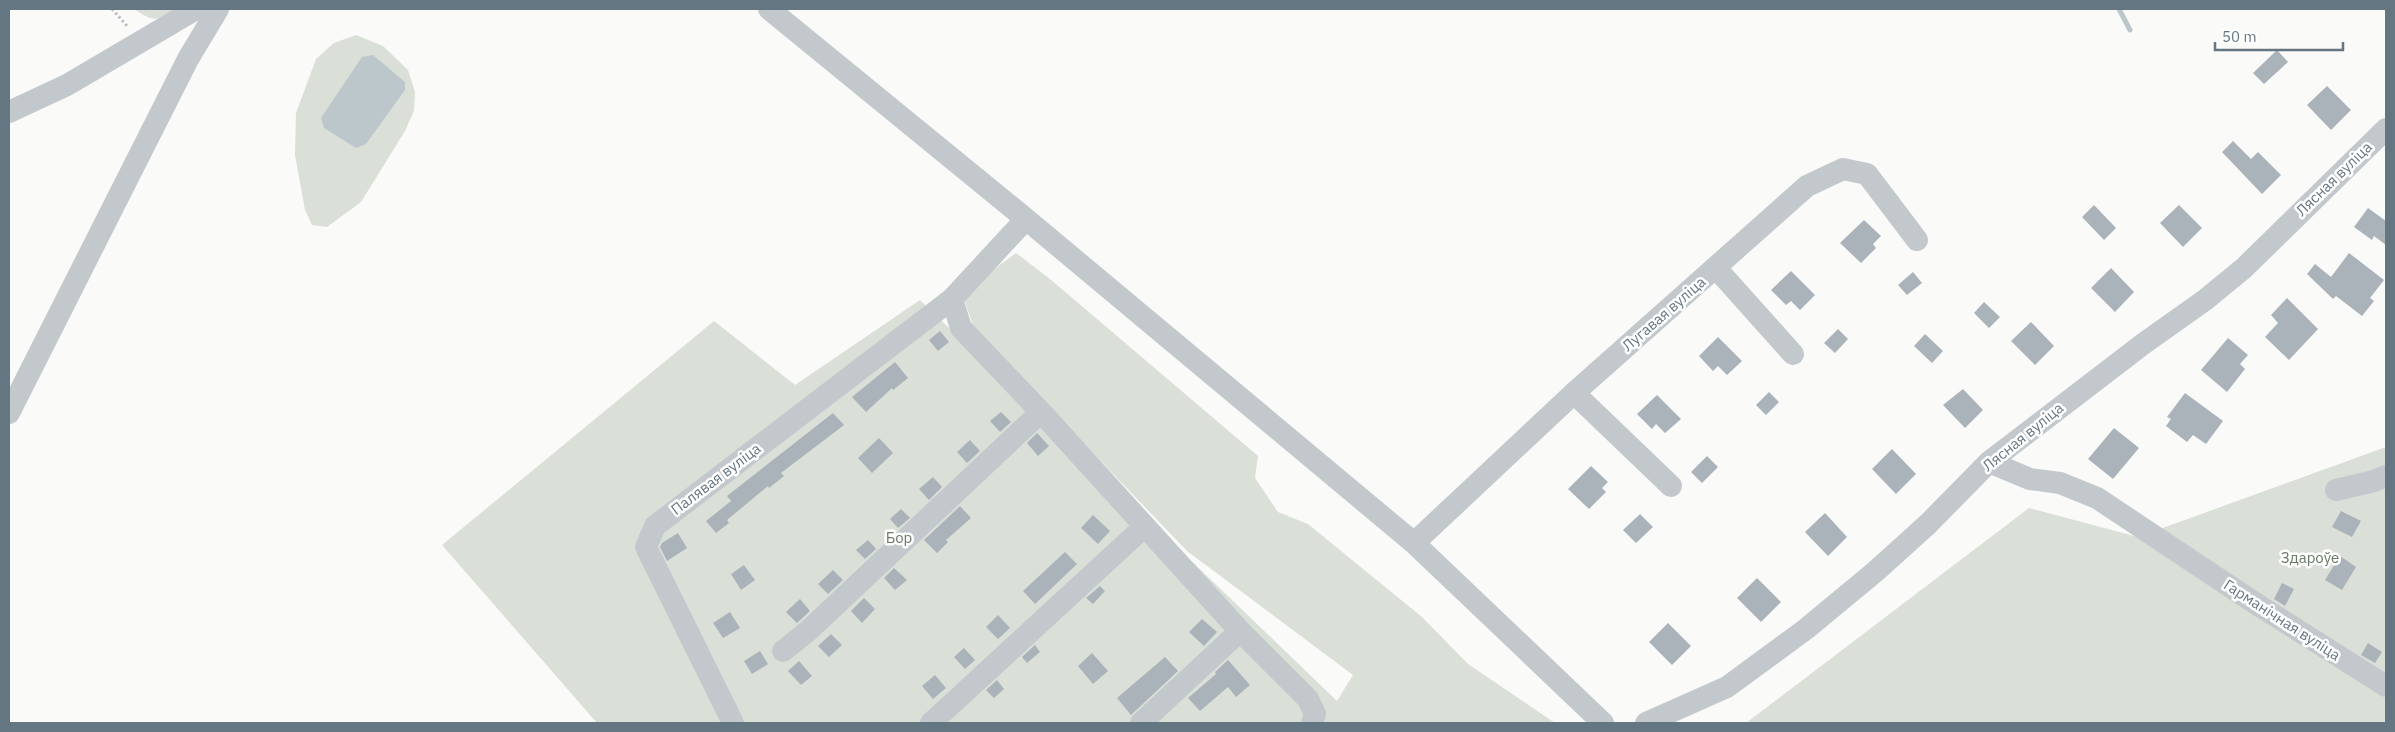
<svg xmlns="http://www.w3.org/2000/svg" width="2395" height="732" font-family="'IBM Plex Sans',sans-serif">
<rect width="100%" height="100%" fill="#fafaf8"/>
<path fill="#dadfd7" d="M134,9H178C159,22 153,22 134,9Z
M356,35L383,46L408,70L415,92L414,111L405,131L361,202L327,227L312,225L305,210L295,155L296,113L316,59L334,43Z
M1016,253L1050,279L1258,456L1255,478L1278,512L1308,524L1422,617L1468,664L1555,723H597L442,545L714,321L795,385L920,300L1337,701L1353,675L1187,551L974,329L962,293Z
M2386,447V723H1746L2029,508L2138,537Z"/>
<path fill="#bbc7cb" d="M373,55L405,82V90L366,144L356,148L324,128L321,118L362,57Z"/>
<g fill="none" stroke-linecap="round" stroke-linejoin="round">
<path stroke="#bbc7cb" stroke-width="5" d="M2119,9L2130,30"/>
</g>
<path fill="#aab3b9" d="M2277,50L2288,62L2264,84L2253,73Z
M2327,86L2351,110L2331,130L2307,105Z
M2233,141L2251,159L2258,152L2281,175L2262,194L2222,152Z
M2094,205L2116,228L2104,240L2082,217Z
M2179,205L2202,228L2183,247L2160,223Z
M2368,208L2386,221V245L2374,236L2372,240L2354,227Z
M1864,220L1881,236L1873,244L1876,248L1861,263L1840,243Z
M2349,253L2384,280L2370,298L2374,301L2362,316L2336,296L2333,299L2307,274L2315,264L2331,277Z
M2111,268L2134,292L2115,312L2091,288Z
M1791,271L1815,295L1800,310L1791,301L1786,305L1771,290Z
M1913,272L1922,283L1907,295L1898,285Z
M2287,298L2318,329L2289,360L2265,337L2278,323L2271,315Z
M1984,302L2000,317L1989,328L1974,313Z
M2031,322L2054,346L2035,365L2011,341Z
M1838,329L1848,339L1835,353L1824,343Z
M940,331L949,342L938,351L929,340Z
M1925,334L1943,351L1932,363L1914,346Z
M1718,337L1742,361L1727,375L1718,366L1713,371L1699,356Z
M2228,338L2248,355L2240,364L2245,369L2227,392L2201,370Z
M895,362L908,378L893,390L892,388L866,412L852,397Z
M1963,389L1983,410L1965,428L1943,405Z
M1769,392L1779,402L1766,415L1756,405Z
M2185,393L2223,421L2206,444L2193,435L2187,442L2166,426L2171,419L2167,417Z
M1657,395L1681,419L1665,433L1656,424L1652,429L1637,414Z
M1001,412L1011,422L1000,432L990,421Z
M833,413L844,425L781,473L784,476L769,488L768,486L727,520L729,523L716,533L706,521L731,501L727,496Z
M2114,428L2139,448L2113,479L2088,459Z
M1037,433L1049,446L1038,456L1027,443Z
M879,438L893,453L872,473L858,458Z
M970,440L980,451L967,463L957,452Z
M1892,449L1916,474L1896,494L1872,469Z
M1707,456L1718,467L1702,483L1691,472Z
M1591,466L1608,482L1602,488L1606,492L1589,509L1568,489Z
M933,477L942,487L929,500L919,489Z
M960,506L971,518L946,540L948,542L937,553L924,540Z
M901,509L910,518L898,528L890,519Z
M2341,511L2361,521L2352,537L2332,527Z
M1825,513L1847,537L1828,556L1805,532Z
M1640,514L1653,527L1636,543L1623,530Z
M1093,515L1110,531L1098,544L1081,528Z
M678,533L687,548L667,561L660,547L662,543Z
M868,540L876,549L865,559L856,550Z
M1065,552L1077,564L1035,604L1023,591Z
M2340,556L2356,567L2342,590L2325,580Z
M744,565L755,580L741,590L731,574Z
M894,568L907,580L895,590L884,578Z
M833,570L843,580L828,594L818,584Z
M1757,578L1781,602L1761,622L1737,598Z
M2282,583L2294,589L2285,606L2274,599Z
M1100,586L1105,591L1093,604L1086,598Z
M864,598L875,609L862,623L851,611Z
M800,599L810,611L797,623L786,612Z
M730,612L740,628L723,638L713,623Z
M998,615L1010,628L998,639L986,627Z
M1202,619L1217,632L1204,646L1189,632Z
M1668,623L1691,646L1672,665L1649,642Z
M831,634L842,645L829,657L818,646Z
M2368,643L2382,652L2375,663L2361,655Z
M1035,645L1040,652L1027,663L1022,657Z
M964,648L975,660L965,669L954,657Z
M760,651L768,664L752,674L744,661Z
M1092,653L1108,671L1093,684L1078,666Z
M1165,657L1178,671L1131,715L1117,698Z
M1228,660L1250,685L1236,697L1228,687L1200,711L1188,698L1216,674L1215,672Z
M799,661L812,676L801,685L788,671Z
M935,675L946,688L933,699L922,686Z
M997,680L1004,689L994,698L986,690Z"/>
<g fill="none" stroke-linecap="round" stroke-linejoin="round">
<path stroke="#bbbfc2" stroke-width="3" stroke-dasharray="2.5 2.5" stroke-linecap="butt" d="M112,9L128,27"/>
<path stroke="#c3c8cc" stroke-width="22" d="M769,9L1026,219L1414,543L1603,723
M9,112L67,85L196,9
M1026,219L952,299L961,328L1041,412L1240,631L1308,699L1315,714L1312,723
M1716,268L1793,354
M1574,393L1671,486
M9,413L188,59L218,9
M1989,462L2030,479L2060,483L2097,498L2261,607L2386,686
M2336,490L2374,481L2386,476
M1414,543L1574,393L1807,186L1843,169L1867,174L1917,240
M783,651L808,631L1041,412
M733,723L646,547L655,526L952,299
M931,723L1144,527
M1141,723L1240,631
M1646,723L1727,687L1806,629L1876,571L1928,524L1989,462L2143,344L2205,300L2244,268L2386,129"/>
</g>
<g text-anchor="middle" stroke-width="5" stroke-linejoin="round" paint-order="stroke">
<g font-size="15" fill="#657683" stroke="#fff">
<text transform="translate(2334 179) rotate(-44)" y="5">Лясная вуліца</text>
<text transform="translate(1664 314) rotate(-41)" y="5">Лугавая вуліца</text>
<text transform="translate(2023 437) rotate(-39)" y="5">Лясная вуліца</text>
<text transform="translate(716 479) rotate(-37)" y="5">Палявая вуліца</text>
<text transform="translate(2282 620) rotate(33)" y="5">Гарманічная вуліца</text>
</g>
<g font-size="15" fill="#687a64" stroke="#fff">
<text x="899" y="543">Бор</text>
<text x="2310" y="563">Здароўе</text>
</g>
</g>
<rect width="2395" height="732" fill="none" stroke="#657683" stroke-width="20"/>
<path d="M2215 42v8h128v-8" fill="none" stroke="#657683" stroke-width="2.5"/>
<text x="2222" y="42" font-size="15" fill="#657683" stroke="#ffffff" stroke-width="4" paint-order="stroke">50 m</text>
</svg>
